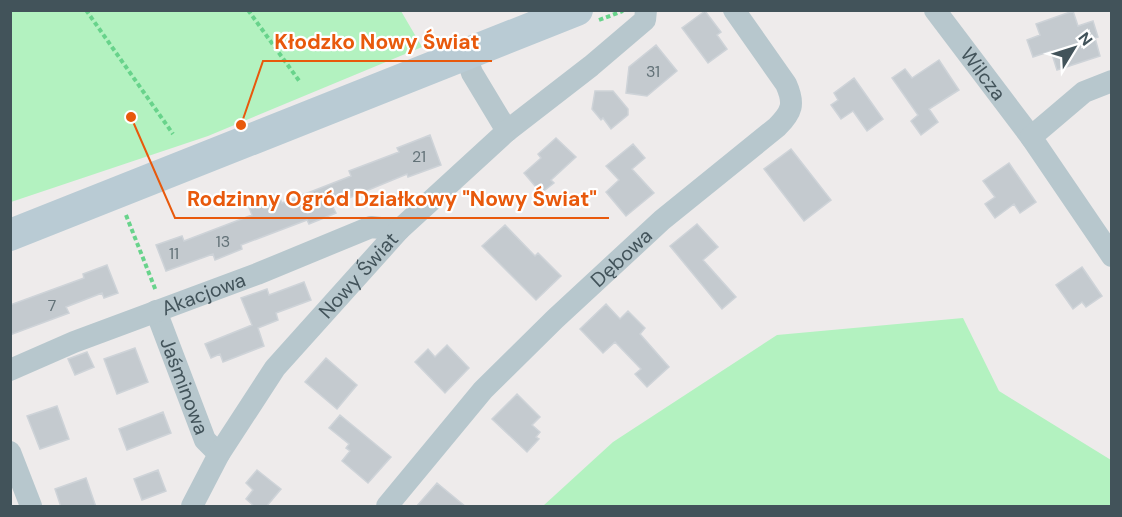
<svg xmlns="http://www.w3.org/2000/svg" width="1122" height="517" font-family="'DM Sans',sans-serif">
<rect width="100%" height="100%" fill="#eeebeb"/>
<path fill="#b3f2c0" d="M11,10L401,11L422,47L208,136L11,202Z
M963,318L999,391L1111,460V506H543L613,442L777,335Z"/>
<path fill="#c4cacf" stroke="#ced3d8" stroke-width="1.5" d="M705,11L721,32L717,35L727,49L708,63L682,28Z
M1073,11L1078,26L1093,21L1098,37L1095,38L1100,56L1057,70L1051,51L1033,57L1027,40L1040,35L1036,24Z
M656,45L677,71L647,96L626,93L629,67Z
M939,60L959,90L929,109L938,122L921,135L911,121L918,115L892,78L905,69L912,78Z
M854,78L883,119L867,131L853,111L841,119L831,105L838,100L834,93Z
M595,91H613L628,109V115L611,129L603,118L601,120L592,109Z
M430,135L441,165L408,177L407,174L332,205L336,213L309,224L307,220L241,245L242,249L215,260L213,254L166,271L156,245L182,236L184,241L252,215L248,205L278,194L282,203L351,176L349,171L399,152L397,148Z
M556,138L576,157L551,180L554,183L541,193L524,173L541,158L538,154Z
M633,144L645,158L632,169L654,193L626,216L606,192L619,180L606,166Z
M791,149L831,200L804,221L764,169Z
M1009,163L1036,202L1020,213L1014,204L995,218L985,204L995,197L983,181Z
M697,224L718,247L703,260L736,297L722,309L670,246Z
M505,225L535,256L538,253L561,276L536,300L482,246Z
M107,265L118,293L104,298L102,293L66,307L69,313L10,335V305L84,278L83,274Z
M1082,267L1102,296L1086,307L1082,302L1073,309L1056,285Z
M304,282L311,300L276,313L278,320L258,328L264,346L223,362L220,354L211,358L205,344L252,325L241,298L267,289L269,295Z
M606,304L620,319L628,311L645,328L640,334L669,367L647,387L635,374L641,369L615,342L603,353L580,329Z
M447,345L469,368L445,393L415,362L428,349L435,357Z
M135,348L148,382L117,394L104,359Z
M87,352L94,367L75,375L68,359Z
M326,358L357,385L337,409L305,382Z
M517,394L540,417L532,425L540,432L536,437L539,439L527,452L492,419Z
M57,406L69,439L40,449L27,416Z
M163,412L171,433L127,450L119,429Z
M340,415L391,457L368,483L342,461L350,451L346,448L349,444L329,428Z
M158,470L166,491L142,500L134,479Z
M257,470L281,489L266,507H255L246,499L253,490L246,483Z
M86,478L96,507H61L55,489Z
M437,483L466,507H416Z"/>
<g fill="none" stroke-linecap="round" stroke-linejoin="round">
<path stroke="#68d38b" stroke-width="4" stroke-dasharray="4.5 3" stroke-linecap="butt" d="M86,10L173,134
M248,10L300,82
M599,20L623,11
M126,215L156,291"/>
<g stroke="#b7c7cd" stroke-width="22">
<path id="s1" d="M935,10L1031,137"/>
<path d="M466,55L472,73L507,131"/>
<path d="M1112,81L1084,92L1031,137L1112,256"/>
<path id="s2" d="M156,311L205,440L219,454"/>
<path id="s3" d="M10,370L74,342L257,274L371,227L399,230"/>
<path d="M10,452L31,506"/>
<path id="s4" d="M192,506L219,454L275,368L399,230L507,131L591,66L645,20L646,10"/>
<path id="s5" d="M387,506L483,390L555,319L662,220L777,127C792,112 795,104 786,84L734,10"/>
</g>
<path stroke="#b9cbd4" stroke-width="32" d="M10,235L577,10"/>
</g>
<g text-anchor="middle" stroke-width="4.5" stroke-linejoin="round" paint-order="stroke">
<g font-size="16" fill="#627177">
<text x="653" y="77">31</text>
<text x="419" y="162">21</text>
<text x="223" y="247">13</text>
<text x="174" y="259">11</text>
<text x="52" y="311">7</text>
</g>
<g font-size="20" fill="#42535a" stroke="#fff">
<text dy="7" stroke="none"><textPath href="#s1" startOffset="80">Wilcza</textPath></text>
<text dy="7" stroke="none"><textPath href="#s5" startOffset="342">Dębowa</textPath></text>
<text dy="7" stroke="none"><textPath href="#s4" startOffset="286">Nowy Świat</textPath></text>
<text dy="7" stroke="none"><textPath href="#s3" startOffset="208">Akacjowa</textPath></text>
<text dy="7" stroke="none"><textPath href="#s2" startOffset="80">Jaśminowa</textPath></text>
</g>
</g>
<path fill="none" stroke="#e8590c" stroke-width="2" d="M241 125L263 61H492M131 117L175 218H609"/>
<g fill="#e8590c" stroke="#fff" stroke-width="2">
<circle cx="241" cy="125" r="6"/>
<circle cx="131" cy="117" r="6"/>
</g>
<g font-size="21" text-anchor="middle" font-weight="bold" fill="#e8590c" stroke="#fff" stroke-width="4.5" stroke-linejoin="round" paint-order="stroke">
<text x="377" y="49">Kłodzko Nowy Świat</text>
<text x="392" y="206">Rodzinny Ogród Działkowy "Nowy Świat"</text>
</g>
<rect width="1122" height="517" fill="none" stroke="#42535a" stroke-width="24"/>
<g transform="translate(1074 48) rotate(52)" stroke="#ffffff" stroke-width="4.5" paint-order="stroke">
<path d="M0-4.5L10 22L0 15L-10 22Z" fill="#42535a"/>
<text y="-9" font-size="16" font-weight="bold" text-anchor="middle" fill="#42535a">N</text>
</g>
</svg>
